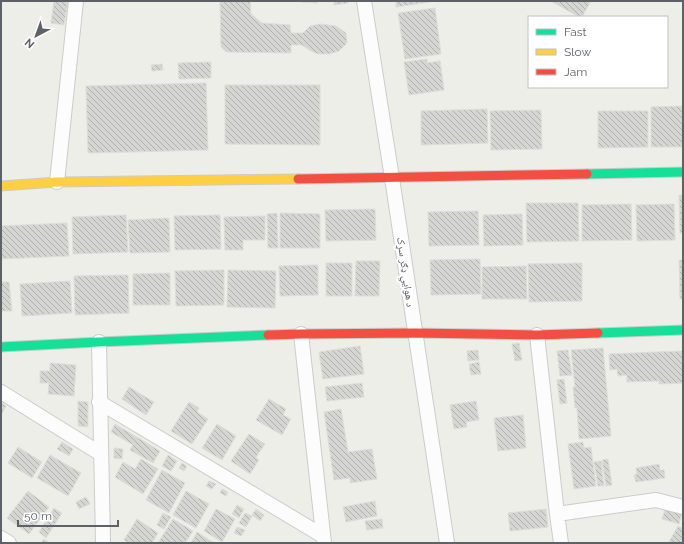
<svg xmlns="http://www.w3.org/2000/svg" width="684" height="544" font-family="Raleway,'Noto Naskh Arabic',sans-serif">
<defs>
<pattern id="building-back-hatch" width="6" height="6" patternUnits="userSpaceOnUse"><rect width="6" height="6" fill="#d5d5d2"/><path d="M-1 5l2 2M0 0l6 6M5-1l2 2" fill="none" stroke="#b0b0ae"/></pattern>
</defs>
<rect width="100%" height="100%" fill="#eeeee9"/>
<path fill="url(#building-back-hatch)" stroke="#deded8" d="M54,1H68L64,25L51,23Z
M220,1H250L251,14L262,23L290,25L291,33H303L310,26L320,24L336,26L346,33L347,43L339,51L329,54H318L311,51L302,45H291V53L226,52L221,47Z
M301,1H317V3L301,2Z
M334,1H348V3L334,5Z
M396,1H430V2L396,7Z
M551,1H591L582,17H579Z
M435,8L441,54L405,59L398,13Z
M427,59V63L440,61L444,90L409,95L404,62Z
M211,62V78L179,79L178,63Z
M162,64L163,70L152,71L151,65Z
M206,83L208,150L88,153L86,86Z
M225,85H320V145L225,144Z
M683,106V147H651V107Z
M487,109L488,143L421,145V111Z
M541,110L542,149L491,150L490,111Z
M598,111H648V147L598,148Z
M679,195H683V233H680Z
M526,203H578L579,241L527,242Z
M631,204L632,240L582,241V205Z
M674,204L675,240L637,241L636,205Z
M375,209L376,240L326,241L325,210Z
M478,211L479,245L429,246L428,212Z
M277,213L278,248H268L267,214Z
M280,213L320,214V248H280Z
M522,214L523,245L484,246L483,215Z
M126,215L128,252L73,254L72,217Z
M220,215L221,249L175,250L174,216Z
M265,216V240H243V250H225L224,217Z
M169,218L170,252L130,253L128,220Z
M67,223L69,256L1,259V226Z
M480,259L481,294L431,295L430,260Z
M679,260H683V299H680Z
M356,261H380L379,296H355Z
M326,263H352V296H326Z
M582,263V301L529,302L528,264Z
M318,265V295L280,296L279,266Z
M526,266L527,299H482V267Z
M224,270V305L176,306L175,271Z
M228,270L276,271L275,308L227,307Z
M170,273V305H133V274Z
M128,275L129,313L75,315L74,276Z
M70,281L72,313L22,316L20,284Z
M1,282H9L12,311H1Z
M519,343L522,360L515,361L512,344Z
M360,346L364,374L323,379L319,352Z
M603,348L611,436L579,439L577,408H575L573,387H575L571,350Z
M478,350L479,360L468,361L467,351Z
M568,350L572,375L560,376L557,351Z
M683,351V383L659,384V381L627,382V375L618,376L617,369L610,370L609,354Z
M479,362L481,374L471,375L469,364Z
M50,363L76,365L74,396L48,394L49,383H40V371H50Z
M564,379L567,403L560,404L557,380Z
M362,383L364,397L327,401L325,387Z
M129,387L154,402L146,415L122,399Z
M269,399L286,409L283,415L291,419L282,435L256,420Z
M78,401L88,402V427L78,426Z
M476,401L479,420L466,422L467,427L454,429L450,405Z
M189,402L199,408L197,412L208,419L192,444L171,431Z
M1,403L6,406L1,415Z
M341,409L348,452L372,449L377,479L350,483V478L334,480L324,412Z
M523,415L526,448L498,451L494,418Z
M115,424L160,451L153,463L130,450L133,445L111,432Z
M217,424L236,436L222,460L202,448Z
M249,434L265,444L256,457L259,460L250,474L231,461Z
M62,442L73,449L69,456L57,449Z
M583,442L584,448L591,447L596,486L574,489L568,444Z
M18,447L42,462L32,478L8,463Z
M114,448L123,449L122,459L114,458Z
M50,455L81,473L68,496L37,478Z
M168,455L177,461L171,471L162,466Z
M141,459L158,469L143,494L115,477L123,462L135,469Z
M608,459L612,485L606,486L602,460Z
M601,461L604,486H598L594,462Z
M182,463L187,466L184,471L179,468Z
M659,464L660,470H664L665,478L636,482L634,475L637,474L636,468Z
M162,470L185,483L169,513L146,500Z
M209,481L216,484L212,489L206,486Z
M222,489L228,492L226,496L220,493Z
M28,491L49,507L29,534L7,518Z
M186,491L209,504L196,528L173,515Z
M86,497L90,504L79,509L76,502Z
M375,501L377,516L346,522L343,507Z
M237,505L244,509L239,518L232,514Z
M54,508L62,513L46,538L39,532Z
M216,509L235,519L222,542L204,531Z
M256,509L264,515L260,521L252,515Z
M546,509L548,527L510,531L508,513Z
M665,509L682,513L679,524L662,519Z
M163,513L171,517L164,529L157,525Z
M245,513L252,516L246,527L239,523Z
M137,519L158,533L152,543H129L124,540Z
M173,519L193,531L185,543H158Z
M382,519L383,528L367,530L365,521Z
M678,526L682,528L683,526V543H671L669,542Z
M237,527L245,530L241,536L234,533Z
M197,532L214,543H191Z
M44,539L50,543H41Z"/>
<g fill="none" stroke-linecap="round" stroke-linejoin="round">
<defs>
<path id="street" d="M364,1L392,178L447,543
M57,182L76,1
M301,334L324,543
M537,335L557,514L561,543
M99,342L103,543
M1,392L101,454
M99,402L323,536
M557,514L656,500L683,507
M1,538L9,543"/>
<path id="fast" d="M587,174L683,172
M598,333L683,330
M1,347L99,342L268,335"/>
<path id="slow" d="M1,186L57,182L298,179"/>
<path id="jam" d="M298,179L587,174
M268,335L301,334L415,333L537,335L598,333"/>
</defs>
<use href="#street" stroke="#cbcccb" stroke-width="16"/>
<use href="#fast" stroke="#cbcccb" stroke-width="11"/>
<use href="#slow" stroke="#cbcccb" stroke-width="11"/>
<use href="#jam" stroke="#cbcccb" stroke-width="11"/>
<use href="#street" stroke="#fcfcfc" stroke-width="14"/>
<use href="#fast" stroke="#16e098" stroke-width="9"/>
<use href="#slow" stroke="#ffcf43" stroke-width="9"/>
<use href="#jam" stroke="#f24e42" stroke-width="9"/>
</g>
<g text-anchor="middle" stroke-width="4" stroke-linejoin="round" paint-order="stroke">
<g font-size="11" fill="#5e6168" stroke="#fff">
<text transform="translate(406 272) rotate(82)" y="4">د هوايي ډګر سړک</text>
</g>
</g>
<rect width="684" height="544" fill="none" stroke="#5e6168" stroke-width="4"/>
<rect x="528" y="16" width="140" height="72" fill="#ffffff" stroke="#bfc0c3"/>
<rect x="536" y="29" width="20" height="6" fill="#16e098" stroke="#bfc0c3"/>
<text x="564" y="36" font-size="12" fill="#5e6168">Fast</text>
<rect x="536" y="49" width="20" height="6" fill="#ffcf43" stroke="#bfc0c3"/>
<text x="564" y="56" font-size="12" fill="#5e6168">Slow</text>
<rect x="536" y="69" width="20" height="6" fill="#f24e42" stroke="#bfc0c3"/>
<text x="564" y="76" font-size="12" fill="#5e6168">Jam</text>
<g transform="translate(36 36) rotate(221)" stroke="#ffffff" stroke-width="3" paint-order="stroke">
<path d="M0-3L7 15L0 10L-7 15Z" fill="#5e6168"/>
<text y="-6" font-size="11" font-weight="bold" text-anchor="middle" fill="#5e6168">N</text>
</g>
<path d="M18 520v6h100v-6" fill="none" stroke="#5e6168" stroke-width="2"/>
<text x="24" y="520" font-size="12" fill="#5e6168" stroke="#ffffff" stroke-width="3" paint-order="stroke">50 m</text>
</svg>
